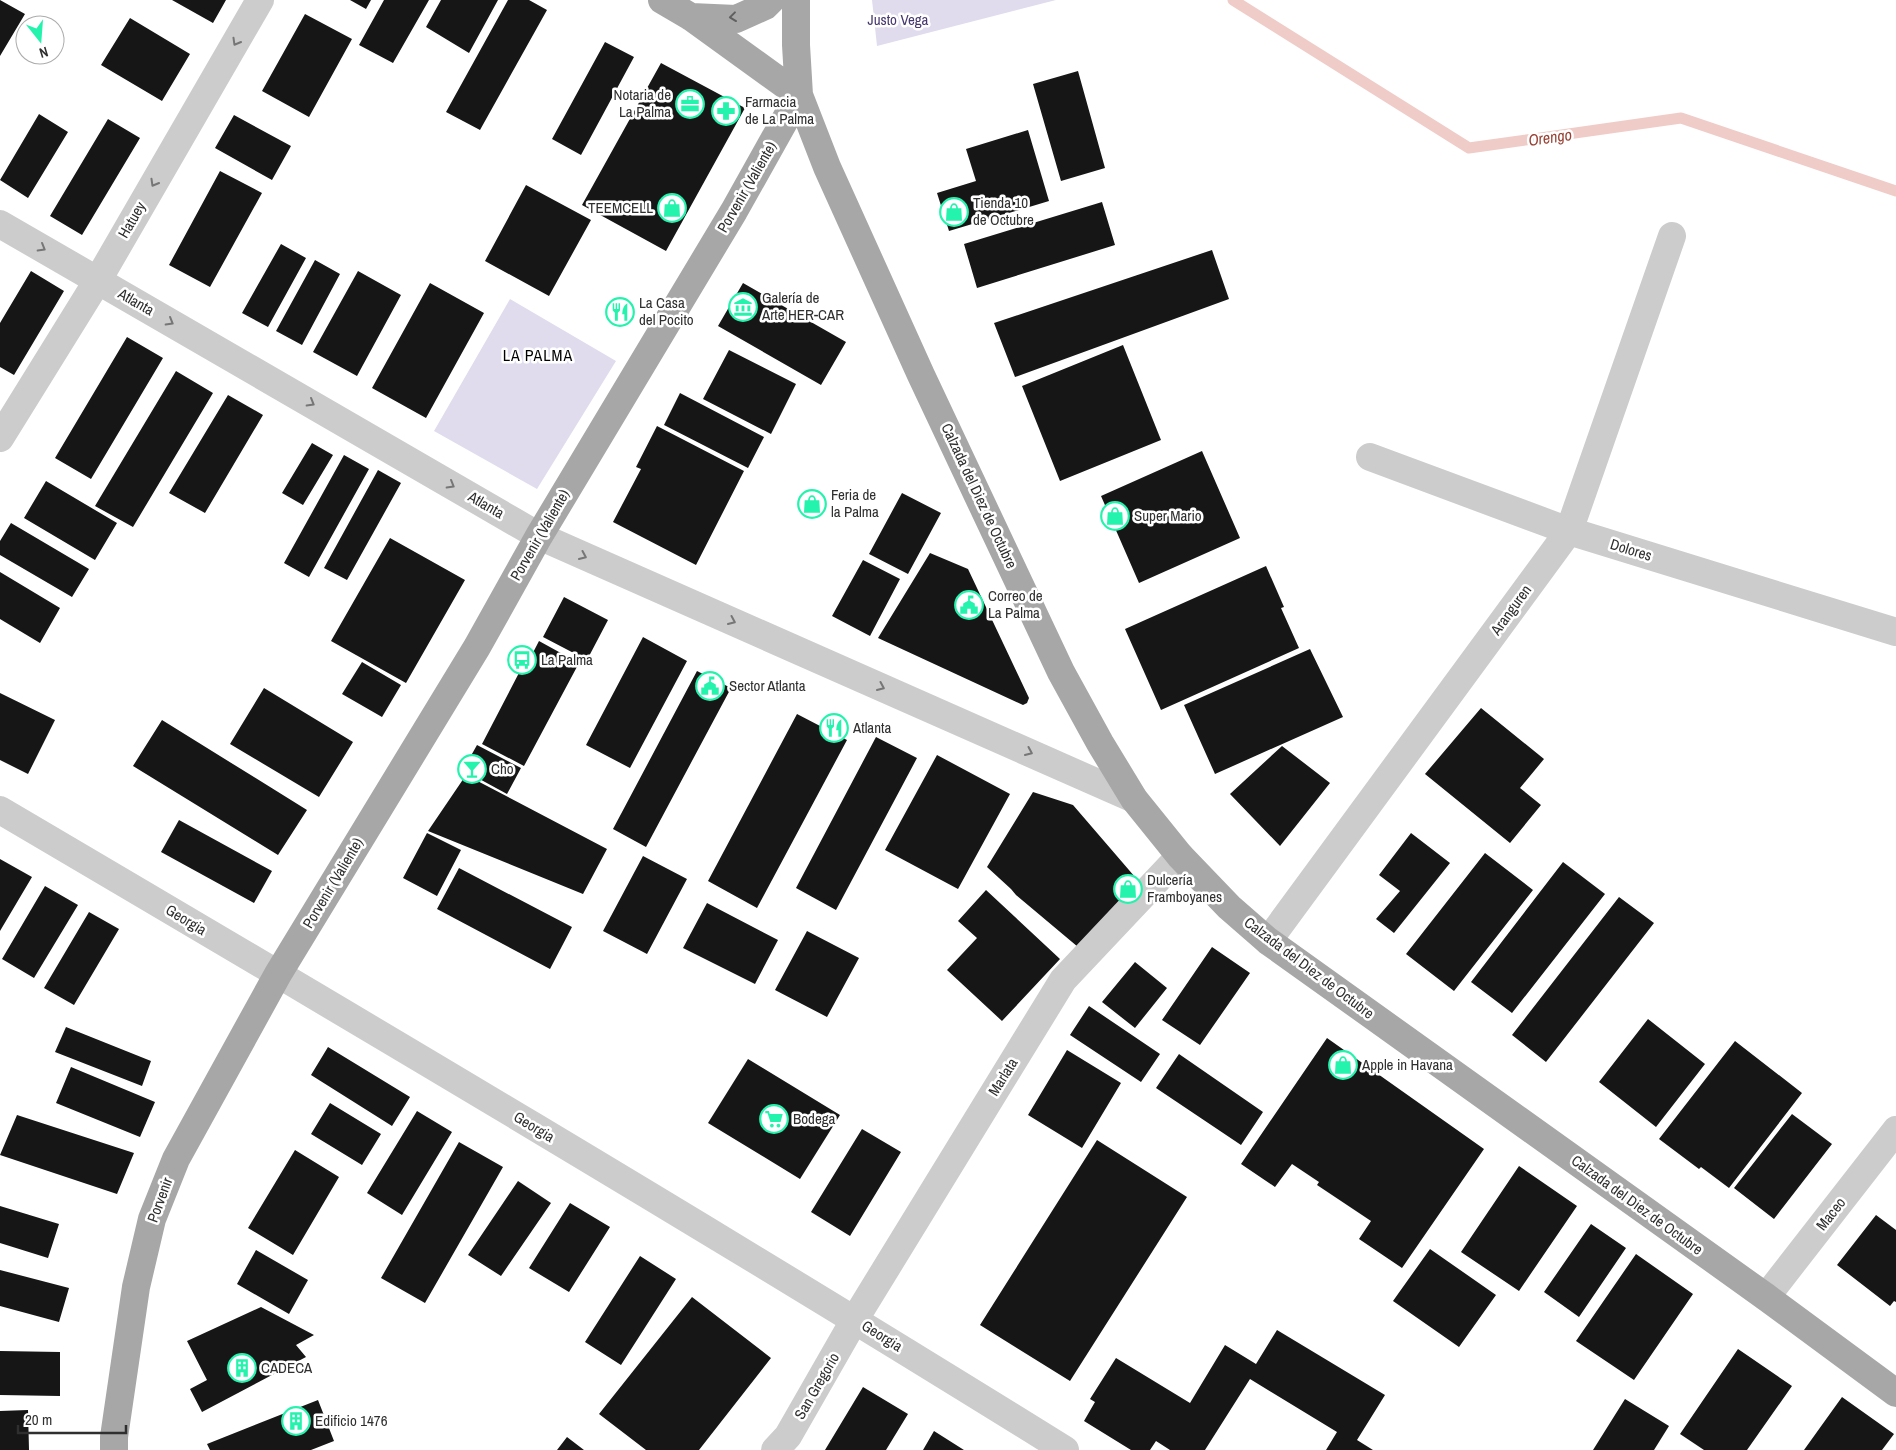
<svg xmlns="http://www.w3.org/2000/svg" width="1896" height="1450" font-family="'Archivo Narrow',sans-serif">
<rect width="100%" height="100%" fill="#fff"/>
<path fill="#e0dcee" d="M872,0H1056L877,46Z
M510,299L616,361L537,489L434,431Z"/>
<g fill="none" stroke-linecap="round" stroke-linejoin="round">
<path stroke="#efccc7" stroke-width="11" d="M1233,0L1469,148L1681,118L1896,191"/>
</g>
<path fill="#161616" d="M0,0L25,14L0,56Z
M172,0H226L213,23Z
M350,0H371L366,9Z
M384,0H429L393,63L359,45Z
M441,0H498L469,53L426,27Z
M508,0H529L547,10L480,130L446,112Z
M305,14L352,39L309,117L262,91Z
M130,18L190,54L162,101L101,65Z
M605,42L634,57L581,155L552,139Z
M661,63L745,108L666,251L582,205Z
M1078,71L1105,168L1061,181L1033,84Z
M39,114L68,132L28,198L0,180Z
M234,115L291,146L272,180L215,148Z
M108,119L140,138L82,235L50,216Z
M1028,130L1049,201L949,231L937,193L976,181L966,149Z
M220,171L262,193L210,287L169,265Z
M526,185L591,220L549,296L485,261Z
M1102,202L1115,245L977,288L964,244Z
M281,244L306,258L268,327L242,313Z
M1212,250L1229,299L1015,377L994,323Z
M315,260L340,274L302,345L276,331Z
M31,271L64,291L14,375L0,367V323Z
M358,271L401,295L357,376L313,352Z
M430,283L484,313L426,418L372,388Z
M743,283L846,342L821,385L718,326Z
M127,337L163,358L91,479L55,458Z
M1123,345L1161,440L1060,481L1022,386Z
M729,350L796,384L771,434L703,399Z
M176,371L213,393L133,527L95,506Z
M680,393L764,437L748,468L664,425Z
M228,395L263,415L205,513L169,493Z
M657,426L744,471L696,565L613,522L641,469L636,467Z
M312,443L333,455L303,505L282,493Z
M1202,451L1240,538L1139,583L1101,496Z
M344,455L369,469L309,577L284,563Z
M378,470L401,483L347,580L324,568Z
M46,481L117,523L95,560L24,518Z
M902,493L941,513L908,574L869,554Z
M11,523L89,569L72,597L0,555V541Z
M390,538L465,580L406,683L331,641Z
M930,553L968,569L1029,698L1027,703L1023,705L878,638Z
M863,560L900,579L870,636L832,616Z
M1266,566L1284,607L1281,608L1299,648L1161,710L1125,629Z
M0,572L60,608L40,643L0,619Z
M564,597L608,620L587,660L543,637Z
M643,637L687,661L630,768L586,745Z
M539,641L579,663L524,766L482,744L521,669L524,670Z
M1310,649L1343,717L1215,774L1184,705Z
M362,662L401,685L382,717L342,694Z
M697,671L731,688L646,847L613,829Z
M264,688L353,742L319,797L230,744Z
M0,693L55,720L28,774L0,760Z
M1481,708L1544,759L1520,788L1541,805L1510,843L1425,774Z
M797,714L847,740L757,908L708,881Z
M162,720L307,810L278,855L133,766Z
M876,737L917,758L836,910L796,888Z
M477,745L521,768L507,794L463,770Z
M1282,746L1330,783L1280,846L1230,794Z
M937,755L1010,794L958,889L885,850Z
M466,775L607,849L583,894L428,831Z
M1033,792L1073,805L1141,884L1078,947L1016,895L1011,889L987,867Z
M179,820L272,871L254,903L161,852Z
M427,833L461,850L437,896L403,878Z
M1411,833L1450,863L1394,933L1376,919L1400,891L1379,875Z
M1485,853L1533,890L1454,991L1406,954Z
M643,856L687,879L647,954L603,931Z
M0,859L32,877L0,931Z
M1563,862L1605,894L1512,1013L1471,982Z
M459,868L572,927L550,969L437,909Z
M45,886L78,905L34,978L2,959Z
M986,890L1060,959L1002,1021L947,970L977,938L958,921Z
M1619,897L1654,923L1546,1062L1512,1035Z
M707,903L778,940L755,984L683,948Z
M89,912L119,929L74,1005L44,988Z
M807,931L859,958L827,1017L775,990Z
M1212,947L1250,973L1200,1045L1162,1020Z
M1135,962L1167,988L1135,1028L1102,1002Z
M1089,1006L1160,1054L1141,1082L1070,1035Z
M1648,1019L1705,1064L1656,1127L1599,1082Z
M66,1027L151,1061L142,1086L55,1052Z
M1327,1038L1484,1149L1402,1268L1359,1239L1371,1221L1317,1185L1319,1182L1292,1164L1275,1187L1241,1164Z
M1735,1041L1802,1093L1729,1188L1701,1167L1699,1169L1659,1139Z
M328,1047L410,1097L392,1126L311,1075Z
M1067,1050L1121,1083L1082,1148L1028,1115Z
M1179,1054L1263,1112L1241,1145L1156,1088Z
M748,1059L840,1115L800,1179L708,1123Z
M71,1067L155,1102L140,1137L56,1103Z
M330,1103L381,1134L362,1165L311,1134Z
M417,1111L452,1132L402,1215L367,1193Z
M1792,1114L1832,1144L1774,1219L1734,1188Z
M17,1115L134,1153L117,1194L0,1155Z
M862,1129L901,1152L850,1236L811,1212Z
M1097,1140L1187,1197L1070,1381L980,1325Z
M459,1142L503,1167L425,1303L381,1278Z
M295,1150L339,1177L293,1255L248,1228Z
M1519,1166L1577,1206L1519,1291L1461,1252Z
M518,1181L551,1203L501,1276L468,1255Z
M570,1203L610,1227L569,1292L529,1268Z
M0,1206L59,1224L48,1258L0,1243Z
M1876,1215L1896,1230V1302L1894,1301L1890,1306L1837,1265Z
M1591,1224L1626,1248L1579,1317L1544,1292Z
M1430,1249L1496,1295L1459,1347L1393,1301Z
M256,1250L308,1280L289,1314L237,1284Z
M1636,1254L1693,1294L1634,1380L1576,1341Z
M640,1256L676,1279L621,1365L585,1342Z
M0,1270L69,1288L59,1322L0,1306Z
M692,1297L771,1358L699,1450H646L599,1414Z
M261,1307L314,1335L296,1345L306,1357L202,1412L190,1389L207,1380L187,1341Z
M1277,1330L1385,1395L1357,1440L1373,1450H1326L1337,1432L1250,1379L1205,1450H1170L1156,1441L1150,1450H1131L1084,1421L1095,1402L1090,1399L1116,1358L1190,1403L1225,1345L1256,1364Z
M1738,1349L1792,1386L1747,1450H1704L1680,1434Z
M0,1351L60,1352V1396L0,1395Z
M863,1387L908,1414L886,1450H825Z
M1842,1397L1894,1434L1882,1450H1804Z
M1625,1399L1669,1426L1654,1450H1593Z
M318,1400L334,1441L311,1450H210L207,1444Z
M28,1410L29,1450H0V1411Z
M934,1431L964,1450H923Z
M567,1437L584,1450H557Z"/>
<g fill="none" stroke-linecap="round" stroke-linejoin="round">
<path stroke="#ccc" stroke-width="28" d="M0,224L539,536L1134,799
M0,438L98,280L260,0
M1370,457L1569,531L1896,632
M0,810C357,1020 713,1231 1065,1450
M1268,941L1569,531L1672,236
M1766,1297L1896,1130"/>
<path stroke="#ccc" stroke-width="28" d="M775,1450L788,1436L855,1319L1063,980L1180,856"/>
<path stroke="#a7a7a7" stroke-width="28" d="M662,0L691,17L799,95
M796,0V45L799,95L827,167L921,375L1061,672L1100,743L1134,799L1180,856L1229,907L1268,941L1766,1297L1896,1393
M691,17L736,19L765,6L771,0
M114,1450V1437L136,1287L152,1219L176,1159L278,974L477,647L539,536L734,211L799,95"/>
</g>
<defs><path id="oneway-chevron" d="M-2-3.5L2.5 0L-2 3.5" fill="none" stroke-width="1.6" stroke-linecap="round" stroke-linejoin="round" transform="scale(1.25)"/></defs>
<use stroke="#5f5f5f" href="#oneway-chevron" transform="translate(733 17) rotate(173)"/>
<g stroke="#767676">
<use href="#oneway-chevron" transform="translate(236 42) rotate(120)"/>
<use href="#oneway-chevron" transform="translate(154 183) rotate(120)"/>
<use href="#oneway-chevron" transform="translate(42 248) rotate(30)"/>
<use href="#oneway-chevron" transform="translate(170 322) rotate(30)"/>
<use href="#oneway-chevron" transform="translate(311 403) rotate(30)"/>
<use href="#oneway-chevron" transform="translate(451 485) rotate(30)"/>
<use href="#oneway-chevron" transform="translate(583 556) rotate(24)"/>
<use href="#oneway-chevron" transform="translate(732 621) rotate(24)"/>
<use href="#oneway-chevron" transform="translate(881 687) rotate(24)"/>
<use href="#oneway-chevron" transform="translate(1029 752) rotate(24)"/>
</g>
<defs>
<symbol id="office-ring" viewBox="-11 -11 22 22"><circle r="9.5" fill="#fff" stroke="#24f3ae" stroke-width="1.5"/><path d="M-6-3h4V-5.5h4V-3h4V5H-6ZM-1-4.5V-3h2v-1.5ZM-6 0V1H6V0Z" fill="#24f3ae"/></symbol>
<symbol id="pharmacy-ring" viewBox="-11 -11 22 22"><circle r="9.5" fill="#fff" stroke="#24f3ae" stroke-width="1.5"/><path d="M-2-6h4v4h4v4h-4v4h-4v-4h-4v-4h4Z" fill="#24f3ae"/></symbol>
<symbol id="shop-ring" viewBox="-11 -11 22 22"><circle r="9.5" fill="#fff" stroke="#24f3ae" stroke-width="1.5"/><path d="M-5-2.5h2.3a2.7 3.5 0 0 1 5.4 0H5L5.5 6h-11ZM-1.5-2.5h3a1.5 2.3 0 0 0-3 0Z" fill="#24f3ae"/></symbol>
<symbol id="museum-ring" viewBox="-11 -11 22 22"><circle r="9.5" fill="#fff" stroke="#24f3ae" stroke-width="1.5"/><path d="M0-6L6-3V-2H-6V-3ZM-5-1h2V3h-2ZM-1-1h2V3h-2ZM3-1h2V3H3ZM-6 4H6V6H-6Z" fill="#24f3ae"/></symbol>
<symbol id="restaurant-ring" viewBox="-11 -11 22 22"><circle r="9.5" fill="#fff" stroke="#24f3ae" stroke-width="1.5"/><path d="M-5-6h1v4h1v-4h1v4h1v-4h1v5L-1.5 .5V6h-2V.5L-5-1ZM5-6V6H3V1.5H1.5Q1.5-4 5-6Z" fill="#24f3ae"/></symbol>
<symbol id="civic-ring" viewBox="-11 -11 22 22"><circle r="9.5" fill="#fff" stroke="#24f3ae" stroke-width="1.5"/><path d="M-.6-6.5H3V-4.5H.6V-3L4-1V1h2V6H-6V1h2V-1L-.6-3ZM-1.2 2.5V6h2.4V2.5Z" fill="#24f3ae"/></symbol>
<symbol id="bus-ring" viewBox="-11 -11 22 22"><circle r="9.5" fill="#fff" stroke="#24f3ae" stroke-width="1.5"/><path d="M-5-6H5V4H4V6H2V4H-2V6H-4V4H-5ZM-3.5-4V0h7V-4ZM-3.5 1.2v1.5H-2V1.2ZM2 1.2v1.5H3.5V1.2Z" fill="#24f3ae"/></symbol>
<symbol id="bar-ring" viewBox="-11 -11 22 22"><circle r="9.5" fill="#fff" stroke="#24f3ae" stroke-width="1.5"/><path d="M-6-5H6L.8 .8V4.5H3.5V6h-7V4.5H-.8V.8Z" fill="#24f3ae"/></symbol>
<symbol id="supermarket-ring" viewBox="-11 -11 22 22"><circle r="9.5" fill="#fff" stroke="#24f3ae" stroke-width="1.5"/><path d="M-6-5.5h2.5l.6 2H6L4.5 2H-2.5L-4.4-4H-6ZM-1.5 3.2a1.3 1.3 0 1 0 .1 0ZM3 3.2a1.3 1.3 0 1 0 .1 0Z" fill="#24f3ae"/></symbol>
<symbol id="building-ring" viewBox="-11 -11 22 22"><circle r="9.5" fill="#fff" stroke="#24f3ae" stroke-width="1.5"/><path d="M-4-6H4V6H1V3H-1V6H-4ZM-2.5-4.3h1.7v1.8h-1.7ZM.8-4.3h1.7v1.8H.8ZM-2.5-1h1.7V.8h-1.7ZM.8-1h1.7V.8H.8Z" fill="#24f3ae"/></symbol>
</defs>
<g fill-rule="evenodd">
<use href="#office-ring" x="674" y="88" width="32" height="32"/>
<use href="#pharmacy-ring" x="710" y="95" width="32" height="32"/>
<use href="#shop-ring" x="656" y="192" width="32" height="32"/>
<use href="#shop-ring" x="938" y="196" width="32" height="32"/>
<use href="#museum-ring" x="727" y="291" width="32" height="32"/>
<use href="#restaurant-ring" x="604" y="296" width="32" height="32"/>
<use href="#shop-ring" x="796" y="488" width="32" height="32"/>
<use href="#shop-ring" x="1099" y="500" width="32" height="32"/>
<use href="#civic-ring" x="953" y="589" width="32" height="32"/>
<use href="#bus-ring" x="506" y="644" width="32" height="32"/>
<use href="#civic-ring" x="694" y="670" width="32" height="32"/>
<use href="#restaurant-ring" x="818" y="712" width="32" height="32"/>
<use href="#bar-ring" x="456" y="753" width="32" height="32"/>
<use href="#shop-ring" x="1112" y="873" width="32" height="32"/>
<use href="#shop-ring" x="1327" y="1049" width="32" height="32"/>
<use href="#supermarket-ring" x="758" y="1103" width="32" height="32"/>
<use href="#building-ring" x="226" y="1352" width="32" height="32"/>
<use href="#building-ring" x="280" y="1405" width="32" height="32"/>
</g>
<g text-anchor="middle" stroke-width="5" stroke-linejoin="round" paint-order="stroke">
<g font-size="15" fill="#47396f" stroke="#fff">
<text x="898" y="25">Justo Vega</text>
</g>
<g font-size="15" fill="#2f2f2f" stroke="#fff" text-anchor="start">
<text x="671" y="100" text-anchor="end">Notaria de<tspan x="671" dy="17">La Palma</tspan></text>
<text x="745" y="107">Farmacia<tspan x="745" dy="17">de La Palma</tspan></text>
<text x="973" y="208">Tienda 10<tspan x="973" dy="17">de Octubre</tspan></text>
<text x="653" y="213" text-anchor="end">TEEMCELL</text>
<text x="762" y="303">Galería de<tspan x="762" dy="17">Arte HER-CAR</tspan></text>
<text x="639" y="308">La Casa<tspan x="639" dy="17">del Pocito</tspan></text>
<text x="831" y="500">Feria de<tspan x="831" dy="17">la Palma</tspan></text>
<text x="1134" y="521">Super Mario</text>
<text x="988" y="601">Correo de<tspan x="988" dy="17">La Palma</tspan></text>
<text x="541" y="665">La Palma</text>
<text x="729" y="691">Sector Atlanta</text>
<text x="853" y="733">Atlanta</text>
<text x="491" y="774">Cho</text>
<text x="1147" y="885">Dulcería<tspan x="1147" dy="17">Framboyanes</tspan></text>
<text x="1362" y="1070">Apple in Havana</text>
<text x="793" y="1124">Bodega</text>
<text x="261" y="1373">CADECA</text>
<text x="315" y="1426">Edificio 1476</text>
</g>
<g font-size="15" fill="#2f2f2f" stroke="#fff">
<text transform="translate(747 187) rotate(-60)" y="5">Porvenir (Valiente)</text>
<text transform="translate(132 220) rotate(-60)" y="5">Hatuey</text>
<text transform="translate(136 302) rotate(30)" y="5">Atlanta</text>
<text transform="translate(979 496) rotate(65)" y="5">Calzada del Diez de Octubre</text>
<text transform="translate(486 505) rotate(30)" y="5">Atlanta</text>
<text transform="translate(540 535) rotate(-60)" y="5">Porvenir (Valiente)</text>
<text transform="translate(1631 550) rotate(17)" y="5">Dolores</text>
<text transform="translate(1511 610) rotate(-54)" y="5">Aranguren</text>
<text transform="translate(333 883) rotate(-59)" y="5">Porvenir (Valiente)</text>
<text transform="translate(186 920) rotate(31)" y="5">Georgia</text>
<text transform="translate(1309 968) rotate(37)" y="5">Calzada del Diez de Octubre</text>
<text transform="translate(1003 1077) rotate(-58)" y="5">Marlata</text>
<text transform="translate(534 1127) rotate(31)" y="5">Georgia</text>
<text transform="translate(160 1200) rotate(-70)" y="5">Porvenir</text>
<text transform="translate(1637 1205) rotate(36)" y="5">Calzada del Diez de Octubre</text>
<text transform="translate(1831 1214) rotate(-52)" y="5">Maceo</text>
<text transform="translate(882 1336) rotate(32)" y="5">Georgia</text>
<text transform="translate(817 1386) rotate(-60)" y="5">San Gregorio</text>
</g>
<g font-size="16" font-style="italic" fill="#994336" stroke="#fff">
<text transform="translate(1550 137) rotate(-8)" y="6">Orengo</text>
</g>
<g font-size="16" letter-spacing="1" fill="#000" stroke="#fff">
<text x="538" y="361">LA PALMA</text>
</g>
</g>
<g transform="translate(40 40) rotate(163)"><circle r="24" fill="#ffffff" stroke="#acacac"/>
<path d="M0-4L9 19L0 12L-9 19Z" fill="#24f3ae"/>
<text y="-8" font-size="14" font-weight="bold" text-anchor="middle" fill="#2f2f2f">N</text>
</g>
<path d="M18 1425v8h108v-8" fill="none" stroke="#2f2f2f" stroke-width="2.5"/>
<text x="25" y="1425" font-size="15" fill="#2f2f2f" stroke="#ffffff" stroke-width="4" paint-order="stroke">20 m</text>
</svg>
